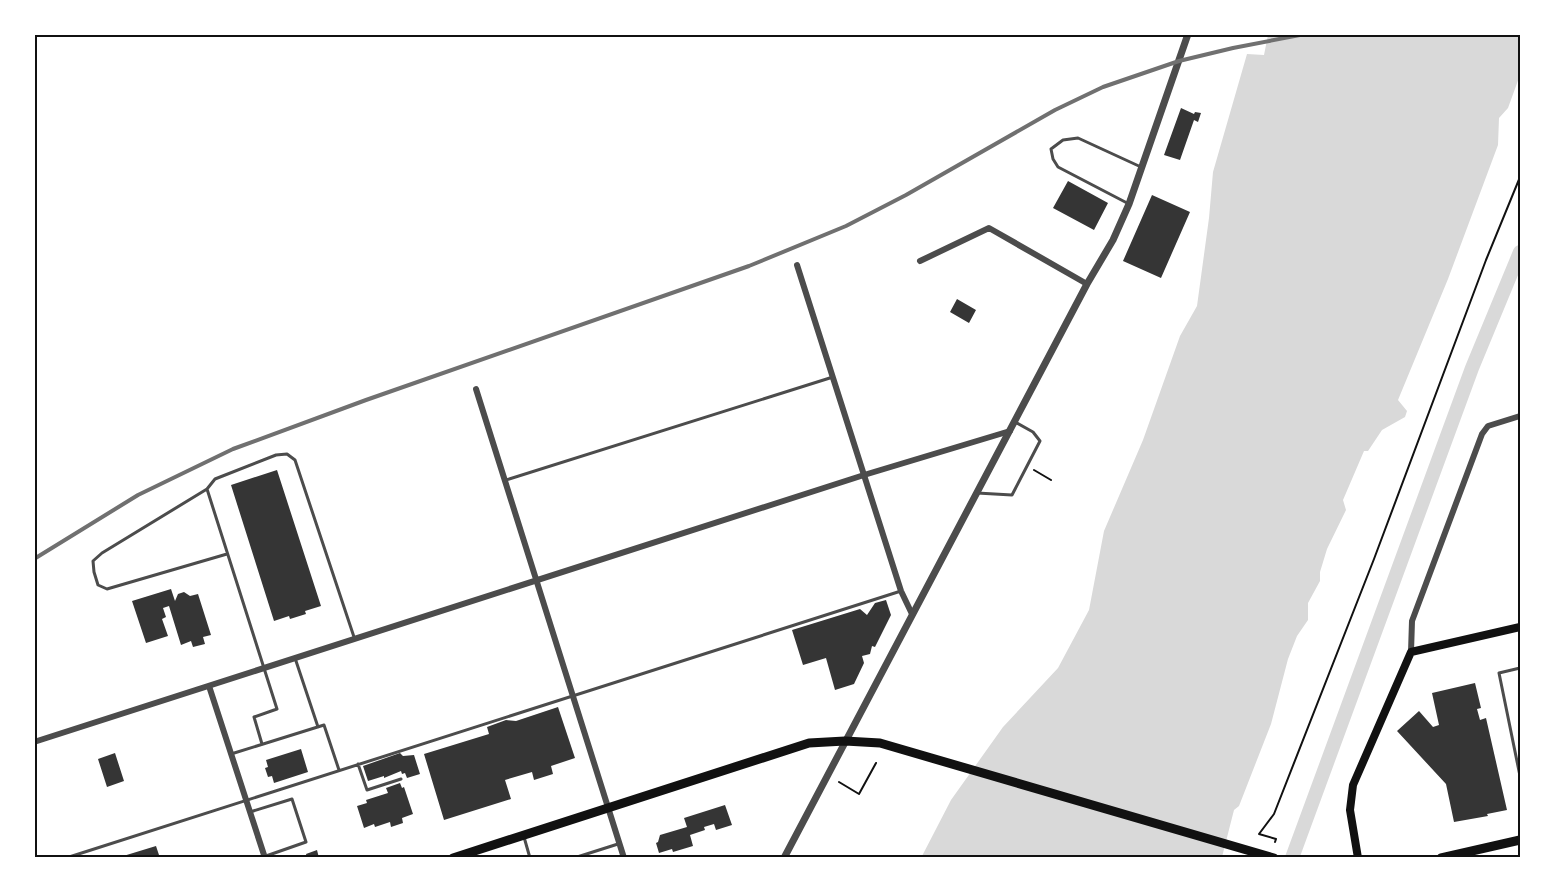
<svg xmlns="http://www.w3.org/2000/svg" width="1555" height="892" font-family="'Fira Sans',sans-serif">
<rect width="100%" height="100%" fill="#fff"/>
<path fill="#d9d9d9" d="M1268,35H1520V75L1508,108L1499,118L1498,145L1448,279L1398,400L1407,411L1405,417L1382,430L1368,451H1364L1343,500L1346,510L1327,549L1320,572V581L1308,603V620L1297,636L1288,659L1271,724L1239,806L1234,810L1222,857L921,858L951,800L1003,727L1058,668L1089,610L1104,531L1143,440L1180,336L1197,306L1209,218L1213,172L1247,54L1264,55Z"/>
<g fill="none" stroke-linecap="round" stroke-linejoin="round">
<path stroke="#d9d9d9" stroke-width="14" d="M1292,858L1472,368L1520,252"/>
</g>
<path fill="#353535" d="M1181,108L1194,114L1195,112L1201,113L1198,122L1194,120L1180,160L1164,155Z
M1068,181L1108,203L1094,230L1053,208Z
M1152,195L1190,212L1161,278L1123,261Z
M957,299L976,310L969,323L950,312Z
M277,470L321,606L305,611L306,614L290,619L289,616L274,621L231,485Z
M171,589L175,601L178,594L184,592L190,596L198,594L211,635L203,637L205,644L193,647L191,641L181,645L169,606L163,608L166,617L162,619L168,636L146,643L132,601Z
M886,600L891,615L875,647L872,646L870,654L862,656L864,663L854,684L835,690L826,658L803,665L792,630L860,609L867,615L875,603Z
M1475,683L1481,708L1477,709L1480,720L1486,718L1507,810L1487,814L1488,816L1454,822L1446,784L1397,731L1419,711L1433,727L1439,725L1432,693Z
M558,707L575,758L551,766L553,774L534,780L532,772L505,780L511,799L444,820L424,754L489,734L487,727L506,720L516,721Z
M301,749L308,772L274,783L272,776L268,777L265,768L268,767L266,760Z
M115,753L124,781L107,787L98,759Z
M400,753L403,756L414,755L420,774L407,778L405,773L402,774L401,771L384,778V776L368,781L363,766Z
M400,783L402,788L404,787L413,814L402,818L403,823L391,827L390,822L375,827L374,824L364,828L357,806L367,803L366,800L388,793L386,788Z
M725,805L732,825L716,830L714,824L704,827L705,830L690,835L693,846L673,852L672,849L659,853L656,843L658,842L660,835L687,827L684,818Z
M156,846L160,858H121L120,857Z
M317,850L319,858H307L306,854Z"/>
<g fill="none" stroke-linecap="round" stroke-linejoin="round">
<path stroke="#111" stroke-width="2" d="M1034,470L1051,480
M839,782L859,794L876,763
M1275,842L1276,839L1259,834L1274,814L1374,559L1486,260L1520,177"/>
<path stroke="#4c4c4c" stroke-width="3" d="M1129,204L1058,167L1053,159L1051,149L1063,140L1078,138L1141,167
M506,480L833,377
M207,489L102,553L93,561L94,572L98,585L107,589L227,554
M977,493L1012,495L1040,441L1033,432L1015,422
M295,658L318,727
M1520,668L1499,673L1520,776
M262,744L254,717L277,709L207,489L215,479L276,455L287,454L295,460L354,637
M231,754L324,725L339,770
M358,764L367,790L401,779
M250,812L292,799L306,842L266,856
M524,837L530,858
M66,858L901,591
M574,858L618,844"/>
<path stroke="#4c4c4c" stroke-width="6" d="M920,261L989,228L1087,284
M797,265L901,591L912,614
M476,389L624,858
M1411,652L1412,621L1482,434L1488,426L1520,416
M209,686L265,858
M34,742L864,475L1010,431"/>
<path stroke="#4c4c4c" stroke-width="7" d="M784,858L1087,284L1113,240L1129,204L1188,34"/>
<path stroke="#111" stroke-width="8" d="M1358,858L1350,810L1353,785L1411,652L1520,627"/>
<path stroke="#111" stroke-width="9" d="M453,858L809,743L845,741L880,743L1274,858
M1441,858L1520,840"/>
<path stroke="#707070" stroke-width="4" d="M34,559L138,495L233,449L366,400L749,266L846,226L906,195L1055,110L1103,87L1179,61L1233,48L1305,34"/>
</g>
<rect width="1555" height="892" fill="none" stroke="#ffffff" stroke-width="72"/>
<rect x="36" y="36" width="1483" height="820" fill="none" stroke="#111" stroke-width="2"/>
</svg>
